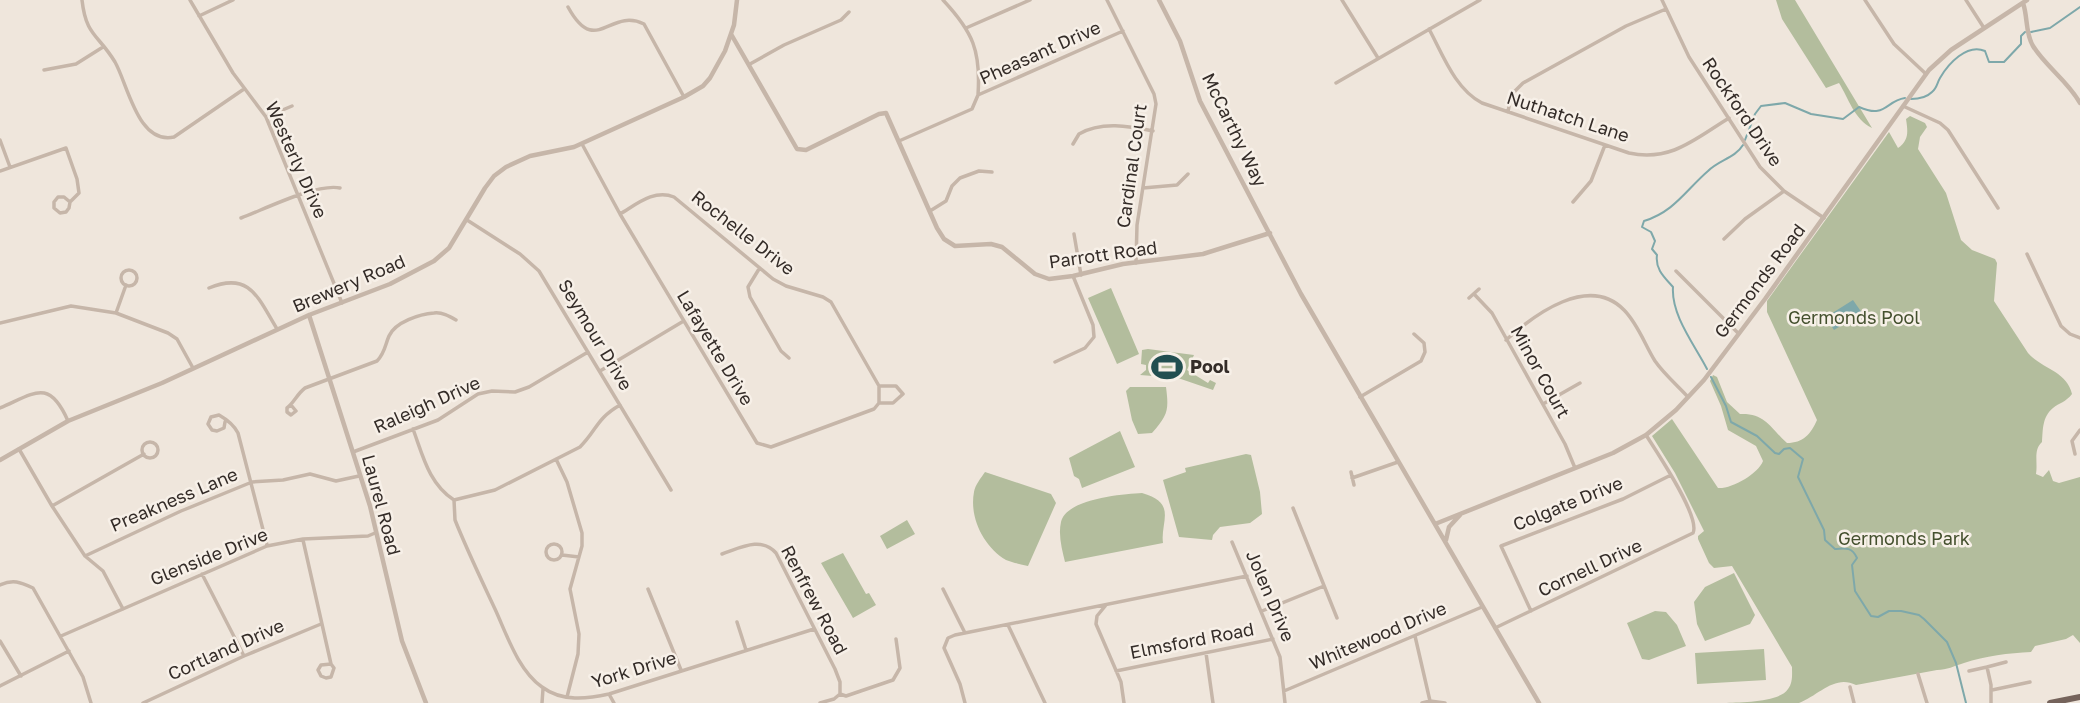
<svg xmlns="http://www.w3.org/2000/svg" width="2080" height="703" font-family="'Golos Text',sans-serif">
<rect width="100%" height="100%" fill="#efe6dc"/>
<path fill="#b3bd9d" d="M1776,0H1795L1872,128C1854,119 1849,99 1839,83L1826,88L1782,19Z
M1910,116L1925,123L1927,127L1920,137L1918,149L1946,193L1961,240L1972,250L1995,259L1997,263L1994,301L2028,353C2042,369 2067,371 2072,394C2066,402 2059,403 2053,408C2042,417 2043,430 2042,442C2033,450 2038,462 2036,474L2043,477L2049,470L2053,481L2059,483L2080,477V643L2073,635L2066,639L2035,646L2031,652C2009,653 1985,656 1964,663C1954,666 1947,670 1937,670L1856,685C1835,674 1819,695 1799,703H1724C1740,702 1779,703 1788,689C1793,683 1792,674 1792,667L1732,566L1714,568L1709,563L1698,539V536L1704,531L1675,473L1652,436L1672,419L1718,488C1732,489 1758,474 1763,461L1756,446L1728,430L1721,406L1710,381L1713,375L1717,377L1727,402L1740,414C1766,413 1770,428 1787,443C1803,443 1811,434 1817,420L1767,312V301L1889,132L1898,148C1909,140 1908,132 1906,119Z
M1111,288L1139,354L1117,364L1088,298Z
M1148,349L1194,355L1187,370L1208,383L1210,380L1216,383L1213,390L1178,378L1140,375L1146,370V365L1141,364L1142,350Z
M1130,387H1166C1169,410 1168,415 1152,433L1138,434L1132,420L1126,391Z
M1120,431L1135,467L1082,488L1079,479L1074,476L1069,458Z
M1246,454L1251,455L1260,492L1262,514L1250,523L1220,527L1213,535L1212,540L1179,537L1163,480L1186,472L1185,468Z
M985,472L1051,494L1056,503L1028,566C1021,564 1013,563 1006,560C984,547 969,518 974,492C975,485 981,478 985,472Z
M1142,493C1178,503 1160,522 1163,543L1065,562C1062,549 1058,535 1061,522C1066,499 1122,494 1142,493Z
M907,520L915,534L887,549L880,536Z
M843,553L866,594L869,593L876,605L853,618L821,563Z
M1734,573L1755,615L1750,624L1705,641L1697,624L1694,602L1705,587Z
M1655,611L1666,612L1677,625L1686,646L1649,660L1642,659L1627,623Z
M1764,649L1766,680L1697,684L1695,653Z"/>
<path fill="#7ea8aa" d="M1853,300L1862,313L1834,330L1826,317Z"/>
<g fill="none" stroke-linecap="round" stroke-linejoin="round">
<path stroke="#7ea8aa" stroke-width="2" d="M2031,32L2050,28L2080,7
M1911,99C1918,99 1926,98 1932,92C1937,88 1937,83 1940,78C1948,64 1967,43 1985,51L1989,62H2004L2021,44V36L2025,32
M1745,140L1755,114L1761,106L1785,103L1811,114L1843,119L1859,107C1886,119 1885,101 1905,98
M1707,369C1694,344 1671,315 1673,287C1664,277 1655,269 1657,255L1652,249L1655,241L1651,232L1642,227L1644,221C1674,212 1686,190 1708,171C1719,160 1735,158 1743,145
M1711,377L1726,406L1731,422L1757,436L1775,453L1779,454L1784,449L1790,448L1803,459L1798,477L1824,530L1825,540L1835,549C1846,548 1852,547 1857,558L1852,565L1855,591L1871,616L1878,617L1889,611H1901L1919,615L1924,619L1947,642L1956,663L1966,703"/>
<path stroke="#c6b6a9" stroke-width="3.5" d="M82,0C86,36 98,34 115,62C128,85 138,145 174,137L244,89
M190,0L233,73L266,117L342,303
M943,0C973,32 981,51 978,95
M1107,0L1154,94L1156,104L1137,225L1136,263
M1342,0L1378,58
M1662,0L1689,57L1760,167L1784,191L1824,218
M1865,0L1894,44L1926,74
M1966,0L1984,28
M568,7C596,58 609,7 644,24L684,97
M199,16L233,0
M966,28L1030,0
M1429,29C1443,55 1455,89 1482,103L1629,153C1671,162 1695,139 1729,118
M750,64L784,45L841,20L849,12
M44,70L76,64L103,47
M1336,83L1480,0
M1903,106L1940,123L1948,130L1998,208
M1508,112L1511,95L1523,83L1626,26L1666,9
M266,117L292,106
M0,140L10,167
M899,141L972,109L978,95L1123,31
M582,144L620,214L757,443L771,447L874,409L879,403V386L831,302L823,297L786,286L773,279L674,197C654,189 637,204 620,214
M1073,144L1079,134C1101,121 1129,126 1153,131
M0,171L66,148L77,179L79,193L70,202L69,208L66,212L60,213L54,208V202L58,197H64L70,202
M1143,188L1177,185L1188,174
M1573,202L1591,181L1605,145
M930,211L946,201L952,186L960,178L979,171L992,172
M241,218C265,209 317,183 340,188
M467,220L520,254L539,271L671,490
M1074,234L1081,275
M1724,239L1745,219L1784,191
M2027,254L2061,326L2070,334L2080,338
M759,269L748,287L750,297L781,351L789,358
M121 278a8 8 0 1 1 16 0a8 8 0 1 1-16 0Z
M1676,271L1738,333
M209,288C250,271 258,298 277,329
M1474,294L1492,313L1565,444L1575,468
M1469,298L1479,289
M116,313L126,285
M0,323L71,306L116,313L168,333L177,339L193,368
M1506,340C1535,314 1589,274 1624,310C1638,324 1645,345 1655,361C1664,374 1677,385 1688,397
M1055,362L1085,348L1094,337L1093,325L1073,276
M600,371L682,322
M1360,397L1421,361L1425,352L1424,343L1414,334
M879,403H893L903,394L896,386H879
M1543,404L1580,383
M291,405L296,411L291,415L287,412V408C294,403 297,394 305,388L377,361C385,353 385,345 389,336C395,322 420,314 434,313C442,312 449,316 456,320
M0,408C35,393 49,378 68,421
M225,422L224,428L217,431L212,430L208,424L211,417L219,415C226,419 234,425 238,433L267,545
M413,429C423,456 429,484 454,500
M142 450a8 8 0 1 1 16 0a8 8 0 1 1-16 0Z
M19,449L52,506L85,556L103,571L123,609
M353,452L438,420L478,394L492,391L515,392L529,387L588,352
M2075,454L2072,441L2080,430
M556,459L567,482L582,533V546L570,589L579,634L578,654L567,697
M1351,472L1354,485
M1352,478L1398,462
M454,500L455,520C467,550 481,579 495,609C507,635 518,670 542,687C562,702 587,699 609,694L814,629
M454,500L495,490L580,447C597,430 596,419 620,405
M52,506L144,454
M1293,508L1337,618
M303,540L331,664L334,668L331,677L326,678L321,676L318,670L321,665L331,664
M1232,542L1280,657L1285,703
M546 552a8 8 0 1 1 16 0a8 8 0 1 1-16 0Z
M722,554C740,548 761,536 776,553L835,669L840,682V694
M562,555L579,557
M85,556L181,511L252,482L283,480L310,474L336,481L359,476
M202,574L244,656
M0,585C13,579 20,582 33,588L83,677L91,703
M648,589L681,670
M943,589L965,633
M1106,605L1097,616L1096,624L1121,682L1124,703
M1262,611L1324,586
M1531,611L1501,546L1623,499L1671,475
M737,622L746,650
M1008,625L1045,703
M1495,628L1693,533C1701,517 1656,451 1646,435
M61,636L267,546L303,539L368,536L375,533
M1415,636L1430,701
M0,641L21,676
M1206,653L1213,703
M1116,671L1273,639
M1969,671L1987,667
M1918,674L1927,703
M0,686L69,651
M1850,687L1854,703
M1992,690L2030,682
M1284,691L1482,607
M609,694L614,703
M840,694L846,696L893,680L900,668L896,639
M143,703L244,656L321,624
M542,703L543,689
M820,703L834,699L840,694
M965,703L960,684L944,648L948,638L955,635L1247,576
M1422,703L1430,701L1445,703
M1991,703V685L1987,667L2006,662"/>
<path stroke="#c6b6a9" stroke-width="4.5" d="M1159,0L1180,41L1200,101L1301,294L1539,703
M2023,3C2028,17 2025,33 2033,46C2046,67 2067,80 2080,103
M731,34L797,149L806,150L879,114L886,113L937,228L944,239L955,246L991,244L1002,247L1035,274L1049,279L1073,276L1123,264L1203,254L1270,233
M309,315L370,506L402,641L426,703
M0,460L68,421L162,383L309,315L390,284L434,261L449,248L485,188L494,176L506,167L530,156L574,147L684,97L703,86L710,78L725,51L734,25L737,0
M1435,524L1613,453L1646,435L1676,410L1704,380L1765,299L1929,70L1951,50L2027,0
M1446,540L1449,527L1460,515"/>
<path stroke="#75635b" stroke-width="6" d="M2050,703L2080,697"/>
</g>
<defs>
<symbol id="stadium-bare" viewBox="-9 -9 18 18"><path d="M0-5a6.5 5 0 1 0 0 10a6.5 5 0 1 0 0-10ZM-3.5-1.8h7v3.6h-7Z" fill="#224f51" stroke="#f7f0e8" stroke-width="2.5" paint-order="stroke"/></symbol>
</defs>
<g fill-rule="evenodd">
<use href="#stadium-bare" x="1145" y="345" width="44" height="44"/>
</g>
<g text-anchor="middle" stroke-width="5" stroke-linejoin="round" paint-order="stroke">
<g font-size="18" fill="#342c28" stroke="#f7f0e8">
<text transform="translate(1040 53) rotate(-24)" y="6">Pheasant Drive</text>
<text transform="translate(1742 112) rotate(56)" y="6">Rockford Drive</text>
<text transform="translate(1568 117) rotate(18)" y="6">Nuthatch Lane</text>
<text transform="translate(1234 130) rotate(64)" y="6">McCarthy Way</text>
<text transform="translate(296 160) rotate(66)" y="6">Westerly Drive</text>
<text transform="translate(1132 166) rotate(-82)" y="6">Cardinal Court</text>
<text transform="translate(743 233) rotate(38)" y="6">Rochelle Drive</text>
<text transform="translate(1103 255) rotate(-8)" y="6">Parrott Road</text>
<text transform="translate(1760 281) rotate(-53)" y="6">Germonds Road</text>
<text transform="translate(349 284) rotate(-23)" y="6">Brewery Road</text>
<text transform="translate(595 335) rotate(59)" y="6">Seymour Drive</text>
<text transform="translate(715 348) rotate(59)" y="6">Lafayette Drive</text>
<text transform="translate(1540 372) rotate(61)" y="6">Minor Court</text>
<text transform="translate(427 405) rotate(-24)" y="6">Raleigh Drive</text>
<text transform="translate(174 500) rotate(-23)" y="6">Preakness Lane</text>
<text transform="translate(1568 504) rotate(-22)" y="6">Colgate Drive</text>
<text transform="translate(381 505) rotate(75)" y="6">Laurel Road</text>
<text transform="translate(209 557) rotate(-22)" y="6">Glenside Drive</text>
<text transform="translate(1590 568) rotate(-25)" y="6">Cornell Drive</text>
<text transform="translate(1270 596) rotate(67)" y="6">Jolen Drive</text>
<text transform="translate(814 600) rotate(62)" y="6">Renfrew Road</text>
<text transform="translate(1378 636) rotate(-23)" y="6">Whitewood Drive</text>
<text transform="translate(1192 641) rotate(-11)" y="6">Elmsford Road</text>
<text transform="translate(226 650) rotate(-24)" y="6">Cortland Drive</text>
<text transform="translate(634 670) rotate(-17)" y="6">York Drive</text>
</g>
<g font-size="18" fill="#44502e" stroke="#f7f0e8">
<text x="1854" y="324">Germonds Pool</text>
<text x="1904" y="545">Germonds Park</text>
</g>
<g font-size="18" font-weight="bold" fill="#342c28" stroke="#f7f0e8" text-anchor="start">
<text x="1190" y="373">Pool</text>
</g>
</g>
</svg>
